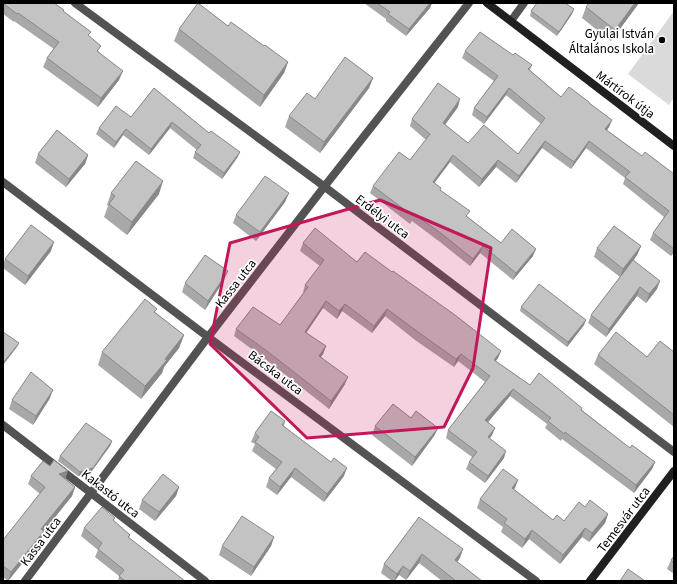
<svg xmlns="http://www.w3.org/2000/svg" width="677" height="584" font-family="'Source Sans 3',sans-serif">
<rect width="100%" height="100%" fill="#fff"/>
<path fill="#dadada" d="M674,11V97L669,105L628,74Z"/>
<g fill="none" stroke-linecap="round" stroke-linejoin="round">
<path stroke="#535353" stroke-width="8" d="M75,3L317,181L674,452
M511,21L524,3
M3,182L208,337L536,581
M3,425L205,581
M25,581L208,337L324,187L469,3"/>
<path stroke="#202020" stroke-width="8" d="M487,3L674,146
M590,581L674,471"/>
</g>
<path fill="#a8a8a8" d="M3,3L63,11L89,36L99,52L119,80L98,107L43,67L47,58L54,49L14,21V22L3,14Z
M364,3H432L430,8L406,36L386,21V19Z
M639,3L611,41L582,18L586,7Z
M531,11L572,14L557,36L530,16Z
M228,26L264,46L288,62L284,73L260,107L174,41L179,29Z
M465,51L513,55L532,65L530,70L561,97L589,103L612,120L609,127L607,130L642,156L674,174V252L671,256L650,240L653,233L664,217L623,184L625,178L586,148L571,169L542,148L516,183L496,167L479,187L450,162L434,183L441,191L468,217L501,243L533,256L513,280L480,253L470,266L440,242L412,221L410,224L370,193L373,186L410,160L426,140L410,126L412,119L458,107L445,125L468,143L518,154L541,124L506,95L484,124L472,115L474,108L494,81L462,58Z
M373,78L369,88L320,153L285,127L289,116L315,99Z
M154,88L209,133L240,152L237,158L222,179L193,158L195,152L197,150L170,128L149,155L123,135L114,148L96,134L99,128L131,117Z
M38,154L88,155L85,164L66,187L35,163Z
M111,193L159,194L127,235L104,217L108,206L107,205Z
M289,193L285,202L256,241L233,223L236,215Z
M303,243L357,262L392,272L501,351L498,358L496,361L530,385L582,410L630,448L655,462L652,469L634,493L562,439L561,441L545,428L547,424L510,396L488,422L495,428L492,435L490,438L504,458L485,483L466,469L469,462L472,457L446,438L448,430L485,382L458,361L454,367L415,340L385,316L372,333L342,311L337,319L323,308L306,333L326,346L323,354L321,357L345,384L329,409L264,358L234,336L236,329L280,325L304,293L303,292L305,285L320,266L300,251Z
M641,246L637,255L634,260L657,289L646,303L637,296L606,337L588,323L591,315L620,277L594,257L597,248Z
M51,251L25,285L3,268V265L5,259Z
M224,280L205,310L182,292L185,283Z
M521,307L584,325L567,347L520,311Z
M157,309L155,312L184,335L179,348L164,367L162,373L141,399L98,365L102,352Z
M674,352V427L594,364L598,355L647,357Z
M50,398L33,425L9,409L12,400Z
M411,418L438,428L434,436L412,466L372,435L375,426Z
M285,421L284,426L344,476L324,502L291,477L277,495L266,487L269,478L276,469L252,451L255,444L251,442L255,433Z
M112,441L110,446L91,472L78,476L58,461L60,456Z
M31,476L66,479L75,487L72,496L44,531L41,540L8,581L3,577V540L40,494L28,484Z
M518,480L514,489L553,520L564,521L585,507L608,514L605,523L589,542L582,537L560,564L529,539L522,548L501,532L503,527L477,508L480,499Z
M179,487L176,496L155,521L139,509L142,500Z
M419,517L460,558L457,562L482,581H442L419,563L406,580L399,575L395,581H392L381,573L384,564Z
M114,521L130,535L129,538L185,581H118L119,576L95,557L98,550L81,536L84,528Z
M274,537L271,546L251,576L219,555L222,546Z
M674,556V574L667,569L671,560Z"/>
<path fill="#888" d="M430,3H432L430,8L406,36L409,29Z
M635,3H639L611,41L615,30Z
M574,9L572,14L557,36L559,32Z
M288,62L284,73L260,107L264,95Z
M123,71L119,80L98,107L101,98Z
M373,78L369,88L320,153L324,142Z
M509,88L506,95L484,124L487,117Z
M460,99L458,107L440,131L443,123Z
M612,120L609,127L603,136L605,129Z
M172,122L170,128L149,155L151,149Z
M126,129L123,135L114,148L116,142Z
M545,141L542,148L516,183L519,176Z
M589,141L586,148L571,169L574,162Z
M240,152L237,158L222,179L224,173Z
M88,155L85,164L66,187L69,179Z
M453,155L450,162L430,189L433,182Z
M498,160L496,167L479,187L482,179Z
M163,181L159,194L127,235L132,222Z
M289,193L285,202L256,241L260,232Z
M54,242L51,251L25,285L28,276Z
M483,246L480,253L470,266L473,259Z
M641,246L637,255L620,277L623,269Z
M536,249L533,256L513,280L516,273Z
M674,249V252L671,256Z
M228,271L224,280L205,310L208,301Z
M660,281L657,289L646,303L649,294Z
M640,287L637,296L606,337L609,329Z
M326,301L323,308L302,339L305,332Z
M345,304L342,311L337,319L339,311Z
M387,309L385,316L372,333L374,326Z
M586,320L584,325L567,347L568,342Z
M184,335L179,348L164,367L162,373L141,399L145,386L165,359Z
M19,343L17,347L3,365V363Z
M326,346L323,354L316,363L319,356Z
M501,351L498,358L491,367L494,360Z
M461,354L458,361L454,367L456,359Z
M348,377L345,384L329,409L331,401Z
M513,389L510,396L483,428L485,420Z
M53,390L50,398L33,425L36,416Z
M438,428L434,436L412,466L415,457Z
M495,428L492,435L485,444L488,437Z
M112,441L110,446L91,472L78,476L80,472Z
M506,451L504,458L485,483L488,476Z
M655,462L652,469L634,493L636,485Z
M295,468L291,477L277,495L280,487Z
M347,468L344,476L324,502L327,494Z
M68,471L65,480L59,474Z
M518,480L515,488L509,496L512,488Z
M75,487L72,496L38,538L41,529Z
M179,487L176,496L155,521L159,512Z
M608,514L605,523L589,542L592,533Z
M585,528L582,537L560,564L563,555Z
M532,530L529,539L522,548L525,539Z
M44,531L41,540L8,581L11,572Z
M274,537L271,546L251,576L254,567Z
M463,549L460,558L452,569L455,560Z
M422,554L419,563L406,580L410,571Z
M403,566L399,575L394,581L397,574Z"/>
<path fill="#c3c3c3" stroke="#888" d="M3,3H54L64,10L63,11L91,32L88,35L101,46L97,51L123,71L101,98L47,58L59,42L18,13L17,14L4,4L3,5Z
M198,3L228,26L231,22L264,46L265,45L288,62L264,95L179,29Z
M377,3H430L409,29L388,14L390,12Z
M537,3H565L574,9L559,32L531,11Z
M589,3H635L615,30L586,7Z
M480,32L513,55L515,53L532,65L528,69L561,97L569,87L589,102V103L612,120L605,129L642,156L645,152L674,174V249L653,233L669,211L625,177L630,172L589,141L574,162L545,141L519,176L498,160L482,179L453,155L433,182L441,188L440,190L470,211L466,216L501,243L512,229L536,249L516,273L483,246L473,259L442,234L414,214L413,216L373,186L399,152L410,160L430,134L412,119L438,83L460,99L443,123L468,143L484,125L518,154L545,118L509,88L487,117L474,108L498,76L465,51Z
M345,57L373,78L324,142L289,116L307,93L315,99Z
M154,88L209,133L211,131L240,152L224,173L195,152L201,145L172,122L151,149L126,129L116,142L99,128L116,106L131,117Z
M57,130L88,155L69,179L38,154Z
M136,161L163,181L132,222L109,204L115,196L111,193Z
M265,176L289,193L260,232L236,215Z
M31,225L54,242L28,276L5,259Z
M614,226L641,246L623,269L597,248Z
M315,228L357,262L365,252L392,272L393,271L455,315L501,351L494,360L530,385L539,373L582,408L581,410L630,448L632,445L655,462L636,485L565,432L564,434L548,421L551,418L513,389L485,420L495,428L488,437L506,451L488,476L469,462L477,452L448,430L490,376L461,354L456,359L418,332L387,309L374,326L345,304L339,311L326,301L305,332L326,346L319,356L348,377L331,401L267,351L236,329L253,307L280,325L308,287L305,285L324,260L303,243Z
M205,255L228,271L208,301L185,283Z
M633,260L660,281L649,294L640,287L609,329L591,315Z
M539,284L586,320L568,342L521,307Z
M145,299L157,309L154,312L184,335L165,359L167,360L145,386L102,352Z
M3,332L19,343L3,363Z
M616,332L647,357L660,341L674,352V415L598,355Z
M31,372L53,390L36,416L12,400Z
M393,404L411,418L416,411L438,428L415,457L375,426Z
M271,411L285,421L282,425L331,462L334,458L347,468L327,494L295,468L280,487L269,478L282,462L255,442L259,437L255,433Z
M86,423L112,441L93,468L80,472L60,456Z
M54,460L68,471L59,474L75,487L41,529L44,531L11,572L3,566V540L45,487L31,476L43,461L50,466Z
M503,469L518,480L512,488L553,520L557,515L564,521L579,502L585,507L590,500L608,514L592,533L585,528L563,555L532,530L525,539L504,523L507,519L480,499Z
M163,474L179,487L159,512L142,500Z
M102,507L115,518L113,520L130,535L128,537L185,581H125L119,576L124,570L98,549L102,543L84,528Z
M242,516L274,537L254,567L222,546Z
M419,517L463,549L455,560L482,581H456L422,554L410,571L403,566L397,574L384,564Z
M674,556V563L671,560Z
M628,569L645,581H620Z"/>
<path fill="#c2185b" fill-opacity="0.2" stroke="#c2185b" stroke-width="3" stroke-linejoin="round" d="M380,200L491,248L473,368L444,427L307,438L210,344L230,243Z"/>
<circle fill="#000" stroke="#fff" stroke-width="1.5" cx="662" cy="40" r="4"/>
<g text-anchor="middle" stroke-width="3.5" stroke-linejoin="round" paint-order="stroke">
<g font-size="13" fill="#000" stroke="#fff" text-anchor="end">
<text x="654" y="38">Gyulai István<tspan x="654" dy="15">Általános Iskola</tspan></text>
</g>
<g font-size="13" fill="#000" stroke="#fff">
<text transform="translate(626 94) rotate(37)" y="5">Mártírok útja</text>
<text transform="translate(383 216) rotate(37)" y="5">Erdélyi utca</text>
<text transform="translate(235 283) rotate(-52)" y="5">Kassa utca</text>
<text transform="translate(276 372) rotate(37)" y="5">Bácska utca</text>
<text transform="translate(111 493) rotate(38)" y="5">Kakastó utca</text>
<text transform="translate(623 519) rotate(-53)" y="5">Temesvár utca</text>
<text transform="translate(40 541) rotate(-53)" y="5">Kassa utca</text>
</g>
</g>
<rect width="677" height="584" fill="none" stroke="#000000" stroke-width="8"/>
</svg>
